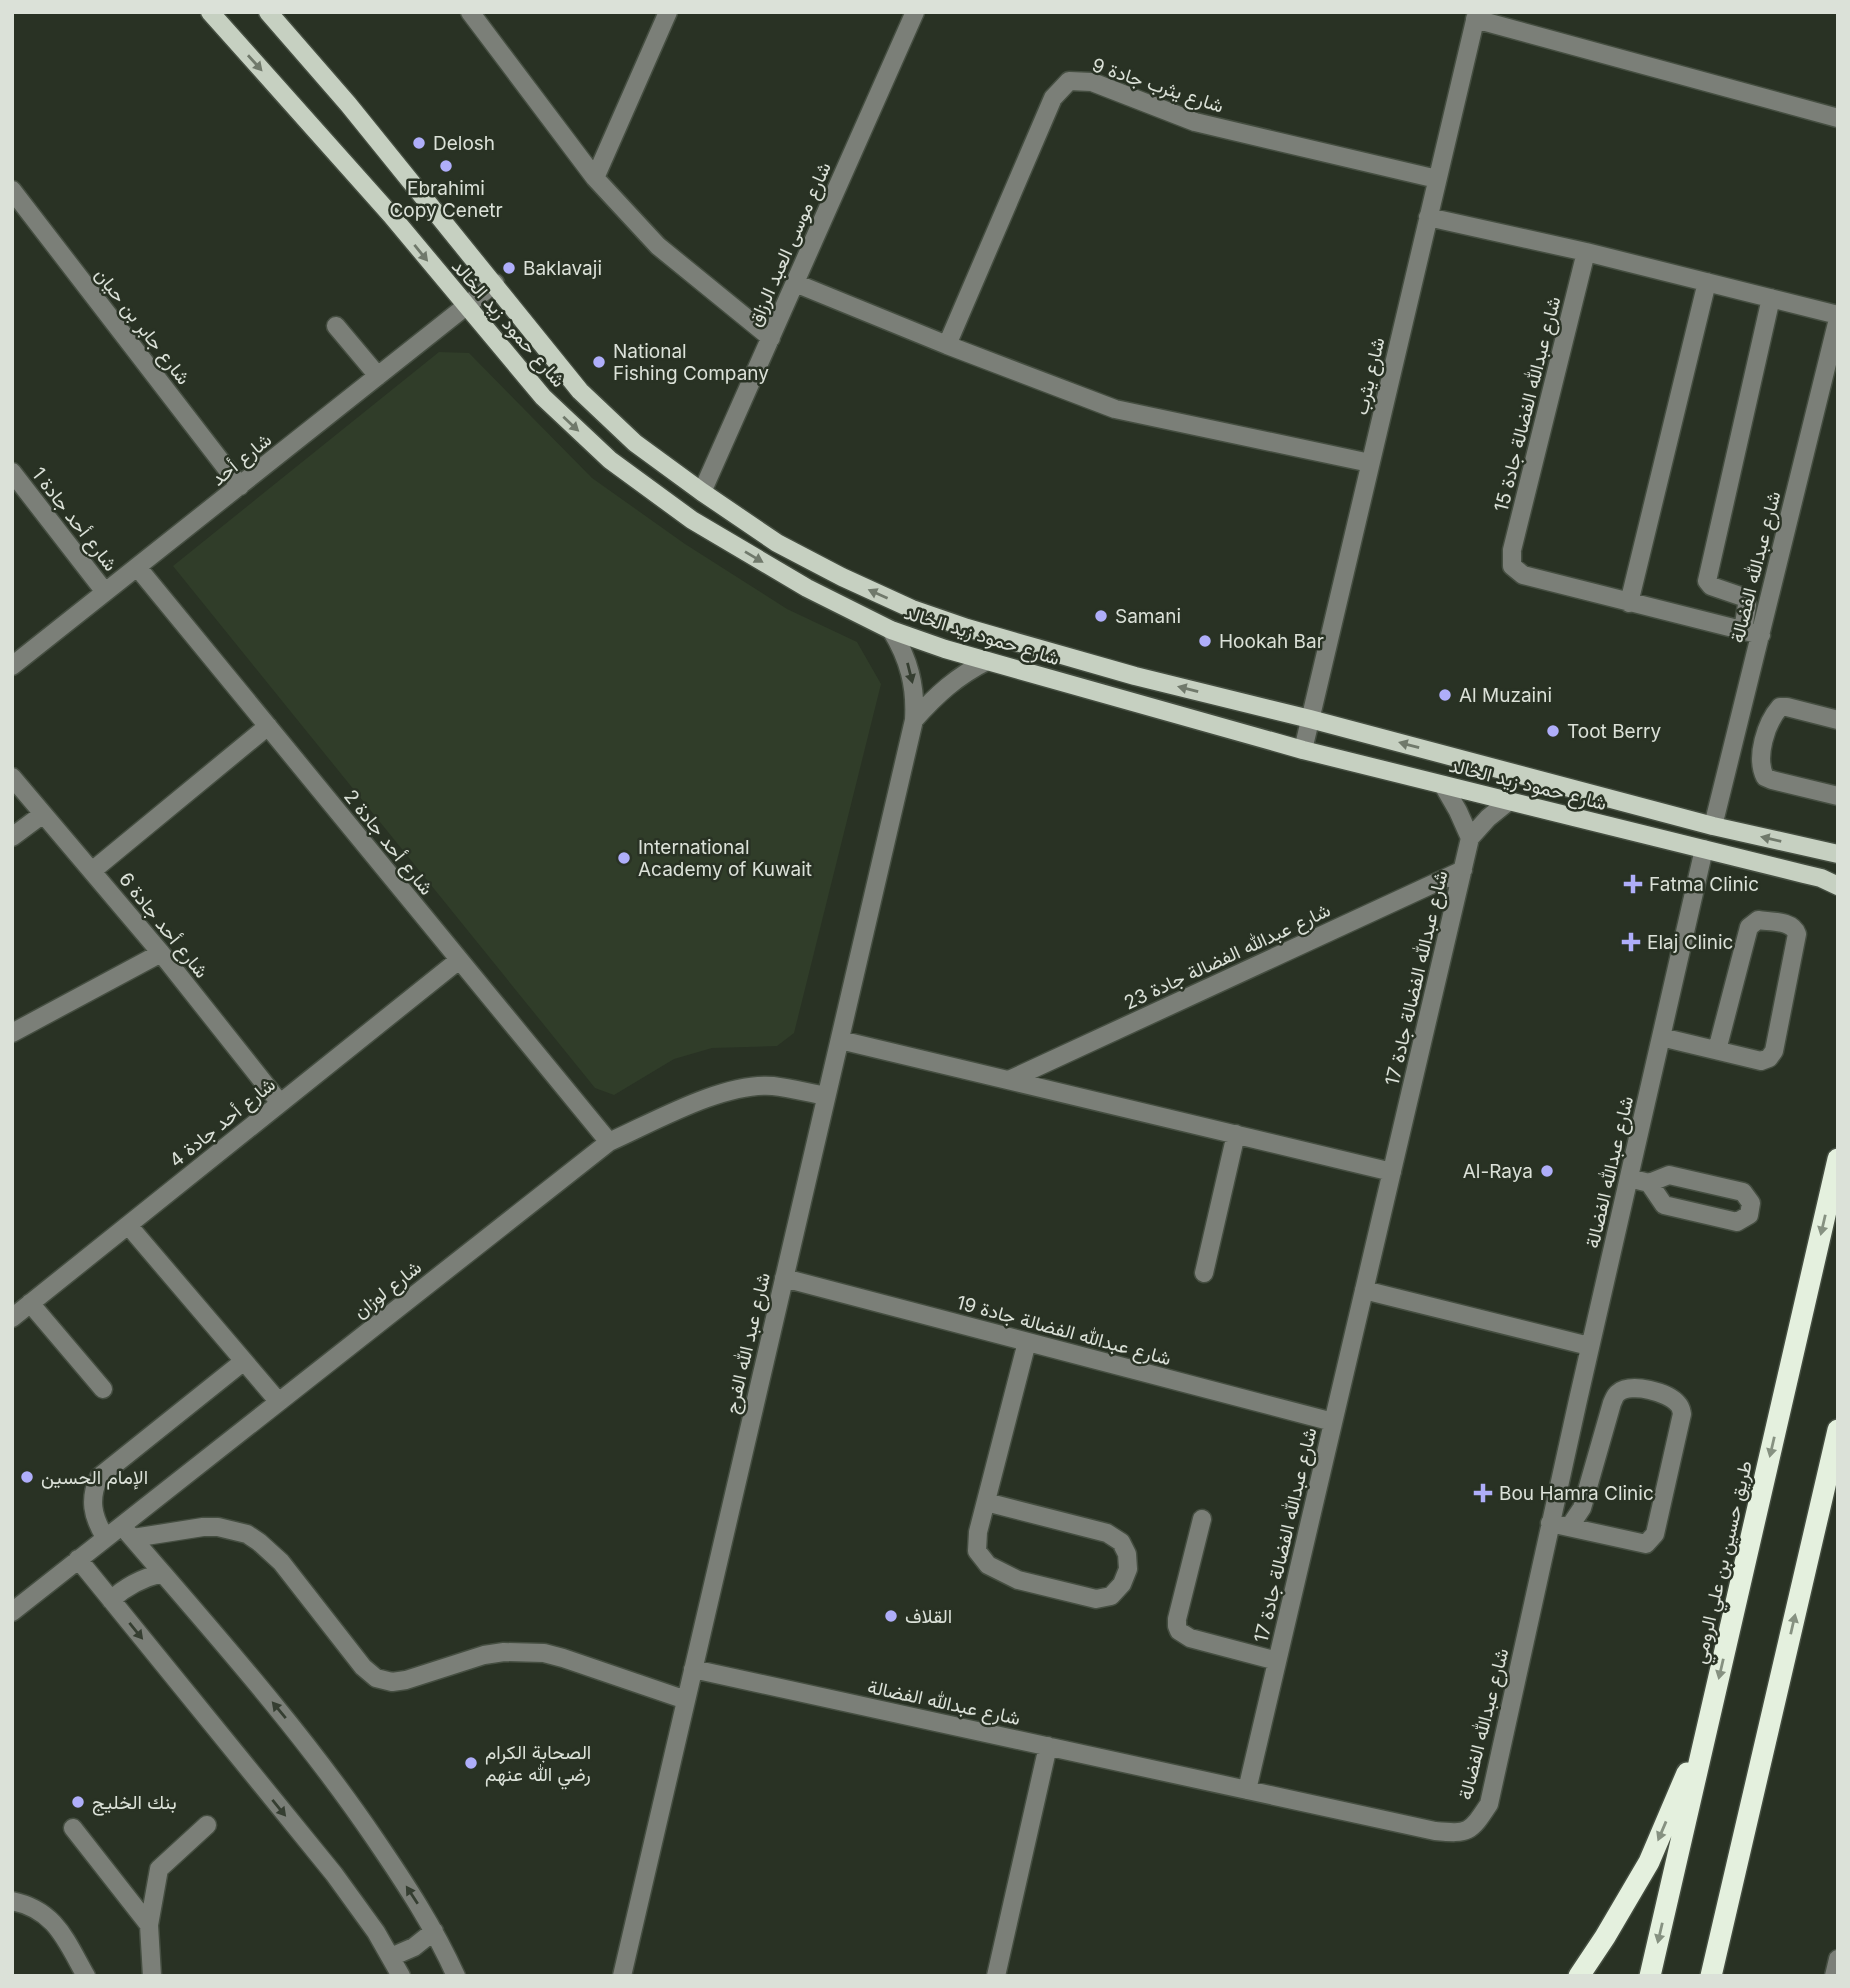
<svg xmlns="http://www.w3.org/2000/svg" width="1850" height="1988" font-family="Inter,Vazirmatn,sans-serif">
<rect width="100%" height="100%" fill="#293224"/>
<path fill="#303d29" d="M439,352L469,353L592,478L685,544L787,609L857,642L881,684L794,1033L777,1046L712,1048L674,1059L614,1095L595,1088L173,566Z"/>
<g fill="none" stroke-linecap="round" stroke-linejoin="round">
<defs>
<path id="minor" d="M470,12L595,178L658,246L771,338
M1475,19L1838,118
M595,178L668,12
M12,190L240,486
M1428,217L1586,252
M795,283L947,345L1115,409L1370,463
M336,326L378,376
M947,345L1053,98L1069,81L1092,82L1195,122L1437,179
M12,472L105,592
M702,492L915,12
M138,568L609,1142
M1629,603L1707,282
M1743,630L1747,605L1746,598L1711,586L1707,581L1771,298
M1761,635L1523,575L1512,566V550L1586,252L1838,315
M12,666L495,283
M914,720C936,695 957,676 987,661
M1838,720L1787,707H1780C1766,723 1755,757 1765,777L1772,780L1838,796
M1303,750L1477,12
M12,777L161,953L280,1103
M1443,785L1458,811L1470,838
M1713,826L1838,319
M12,837L43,814
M92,871L268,726
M12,1033L161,953
M1661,1037L1761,1061L1769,1058L1774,1051L1797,934C1792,920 1771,922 1758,920L1749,927L1717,1050
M840,1040L1392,1172
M1009,1080L1463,870
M1629,1178L1649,1183L1669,1175L1743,1192L1751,1203L1749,1215L1737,1222L1664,1205L1649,1183
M128,1225L278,1401
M1204,1273L1236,1134
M784,1278L1333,1422
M1364,1290L1589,1346
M30,1303L103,1389
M12,1318L459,960
M986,1502L1107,1533L1121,1542L1127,1554L1128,1569L1122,1584L1111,1596L1096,1599L1018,1580L988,1565L977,1551L978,1532L1027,1342
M1202,1519L1177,1619V1626L1179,1631L1190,1638L1277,1661
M1550,1523L1646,1544L1655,1534L1682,1414C1681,1409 1681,1407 1678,1404C1668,1392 1631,1382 1618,1393C1615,1395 1614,1399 1612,1403L1582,1508L1570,1526
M128,1533C213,1632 301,1730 375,1839C405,1883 434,1927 456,1976
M105,1537C92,1516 89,1499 99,1477L244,1361
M133,1538L203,1527H218L247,1534L259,1542L281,1562L363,1667L376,1678L392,1682L406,1680L484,1655L504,1652L544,1653L563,1658L686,1700
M78,1559L334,1874L376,1932L401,1976
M111,1600C126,1586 142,1578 162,1573
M12,1612L609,1142C654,1122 723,1082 773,1086C791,1088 809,1093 826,1096
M693,1669L1435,1831C1469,1834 1470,1833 1489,1804C1558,1485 1630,1167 1704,849
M1247,1790L1470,838L1488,818L1509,801
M73,1828L149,1925
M12,1901C56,1910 66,1941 86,1976
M391,1957L414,1947L434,1931
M152,1976L149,1925L159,1869L207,1825
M622,1976L914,720C916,686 909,659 891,630
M996,1976L1048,1746
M1834,1976L1838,1959"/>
<path id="major" d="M210,12L391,215L543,397L610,460L692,520L807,588L891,630L945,649L1303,750L1804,874L1821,878L1838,886
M268,12L348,104L580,391L635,443L702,492L777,543L842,577L912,609L967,628L1135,676L1310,719L1713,826L1838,854"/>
<path id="highway" d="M1579,1976L1605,1937L1649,1862L1687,1773
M1650,1976L1838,1159
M1711,1976L1838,1430"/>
</defs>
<use href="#minor" stroke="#454e41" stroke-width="21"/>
<use href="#major" stroke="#454e41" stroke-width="21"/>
<use href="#highway" stroke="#454e41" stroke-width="24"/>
<use href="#minor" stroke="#7b7f78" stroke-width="18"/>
<use href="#major" stroke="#c6d0c1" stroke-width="18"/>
<use href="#highway" stroke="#e4f0de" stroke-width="21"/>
</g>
<defs><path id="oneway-solid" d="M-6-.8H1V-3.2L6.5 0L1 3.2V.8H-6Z" transform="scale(1.75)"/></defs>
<g fill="#70796b">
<use href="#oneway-solid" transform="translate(255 63) rotate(48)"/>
<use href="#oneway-solid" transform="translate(421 253) rotate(51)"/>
<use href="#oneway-solid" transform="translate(571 424) rotate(43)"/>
<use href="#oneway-solid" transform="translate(754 557) rotate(31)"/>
<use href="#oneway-solid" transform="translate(878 594) rotate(-156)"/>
<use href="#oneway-solid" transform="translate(1188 689) rotate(-166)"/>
<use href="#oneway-solid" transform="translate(1409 745) rotate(-165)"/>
<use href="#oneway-solid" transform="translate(1771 839) rotate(-167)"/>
</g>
<g fill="#353e31">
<use href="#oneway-solid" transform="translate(910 673) rotate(76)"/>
<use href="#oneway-solid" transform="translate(136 1631) rotate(51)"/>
<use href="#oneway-solid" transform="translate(279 1710) rotate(-130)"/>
<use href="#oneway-solid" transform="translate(279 1808) rotate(51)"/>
<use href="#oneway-solid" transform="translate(412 1895) rotate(-123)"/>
</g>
<g fill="#869181">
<use href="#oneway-solid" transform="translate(1823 1225) rotate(103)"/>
<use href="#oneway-solid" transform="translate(1772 1447) rotate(103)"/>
<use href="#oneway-solid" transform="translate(1793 1624) rotate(-77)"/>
<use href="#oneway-solid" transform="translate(1721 1669) rotate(103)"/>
<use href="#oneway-solid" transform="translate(1662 1831) rotate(113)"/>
<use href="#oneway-solid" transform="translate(1660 1933) rotate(103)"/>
</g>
<g fill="#afaefa" stroke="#293224" stroke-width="2.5">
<circle cx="419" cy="143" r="7"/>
<circle cx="446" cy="166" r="7"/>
<circle cx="509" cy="268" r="7"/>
<circle cx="599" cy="362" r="7"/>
<circle cx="1101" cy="616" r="7"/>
<circle cx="1205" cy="641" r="7"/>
<circle cx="1445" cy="695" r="7"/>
<circle cx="1553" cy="731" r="7"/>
<circle cx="624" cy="858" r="7"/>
<path d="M1629.5 873.5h7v7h7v7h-7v7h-7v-7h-7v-7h7z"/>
<path d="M1627.5 931.5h7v7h7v7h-7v7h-7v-7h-7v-7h7z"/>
<circle cx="1547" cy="1171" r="7"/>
<circle cx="27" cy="1477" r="7"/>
<path d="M1479.5 1482.5h7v7h7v7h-7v7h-7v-7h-7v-7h7z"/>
<circle cx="891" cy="1616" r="7"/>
<circle cx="471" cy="1763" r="7"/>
<circle cx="78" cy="1802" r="7"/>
</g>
<g text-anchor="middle" stroke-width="5" stroke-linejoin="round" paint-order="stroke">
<g font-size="19" fill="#dbe1d8" stroke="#293224">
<text transform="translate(1158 85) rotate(18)" y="7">شارع يثرب جادة 9</text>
<text transform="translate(789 244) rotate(-66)" y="7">شارع موسى العبد الرزاق</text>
<text transform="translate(509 323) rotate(49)" y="7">شارع حمود زيد الخالد</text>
<text transform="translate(143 326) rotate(52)" y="7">شارع جابر بن حيان</text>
<text transform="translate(1369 376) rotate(-77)" y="7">شارع يثرب</text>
<text transform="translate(1527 404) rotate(-76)" y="7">شارع عبدالله الفضالة جادة 15</text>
<text transform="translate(241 459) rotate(-39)" y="7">شارع أحد</text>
<text transform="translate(75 519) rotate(52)" y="7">شارع أحد جادة 1</text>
<text transform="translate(1755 567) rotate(-76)" y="7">شارع عبدالله الفضالة</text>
<text transform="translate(982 635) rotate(17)" y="7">شارع حمود زيد الخالد</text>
<text transform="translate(1528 784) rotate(14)" y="7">شارع حمود زيد الخالد</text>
<text transform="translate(389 842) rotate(51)" y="7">شارع أحد جادة 2</text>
<text transform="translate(164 925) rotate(51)" y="7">شارع أحد جادة 6</text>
<text transform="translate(1227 956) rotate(-25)" y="7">شارع عبدالله الفضالة جادة 23</text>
<text transform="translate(1416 978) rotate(-77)" y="7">شارع عبدالله الفضالة جادة 17</text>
<text transform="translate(222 1122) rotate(-39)" y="7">شارع أحد جادة 4</text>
<text transform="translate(1609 1172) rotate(-77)" y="7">شارع عبدالله الفضالة</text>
<text transform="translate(387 1289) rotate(-38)" y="7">شارع لوزان</text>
<text transform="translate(1064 1330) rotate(15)" y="7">شارع عبدالله الفضالة جادة 19</text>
<text transform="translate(747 1343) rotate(-77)" y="7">شارع عبد الله الفرج</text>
<text transform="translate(1285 1535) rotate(-77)" y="7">شارع عبدالله الفضالة جادة 17</text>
<text transform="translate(1722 1562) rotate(-77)" y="7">طريق حسين بن علي الرومي</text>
<text transform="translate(944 1702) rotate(12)" y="7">شارع عبدالله الفضالة</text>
<text transform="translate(1483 1724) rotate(-76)" y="7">شارع عبدالله الفضالة</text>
</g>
<g font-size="19" fill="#dbe1d8" stroke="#293224" text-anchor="start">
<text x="433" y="150">Delosh</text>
<text x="446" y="195" text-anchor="middle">Ebrahimi<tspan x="446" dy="22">Copy Cenetr</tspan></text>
<text x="523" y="275">Baklavaji</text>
<text x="613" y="358">National<tspan x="613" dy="22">Fishing Company</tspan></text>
<text x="1115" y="623">Samani</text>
<text x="1219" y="648">Hookah Bar</text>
<text x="1459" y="702">Al Muzaini</text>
<text x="1567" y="738">Toot Berry</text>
<text x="638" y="854">International<tspan x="638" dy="22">Academy of Kuwait</tspan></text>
<text x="1649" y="891">Fatma Clinic</text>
<text x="1647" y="949">Elaj Clinic</text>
<text x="1533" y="1178" text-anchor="end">Al-Raya</text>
<text x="41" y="1484">الإمام الحسين</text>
<text x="1499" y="1500">Bou Hamra Clinic</text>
<text x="905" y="1623">القلاف</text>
<text x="485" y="1759">الصحابة الكرام<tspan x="485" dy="22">رضي الله عنهم</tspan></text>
<text x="92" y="1809">بنك الخليج</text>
</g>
</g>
<rect width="1850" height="1988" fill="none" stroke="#dbe1d8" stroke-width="28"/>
</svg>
